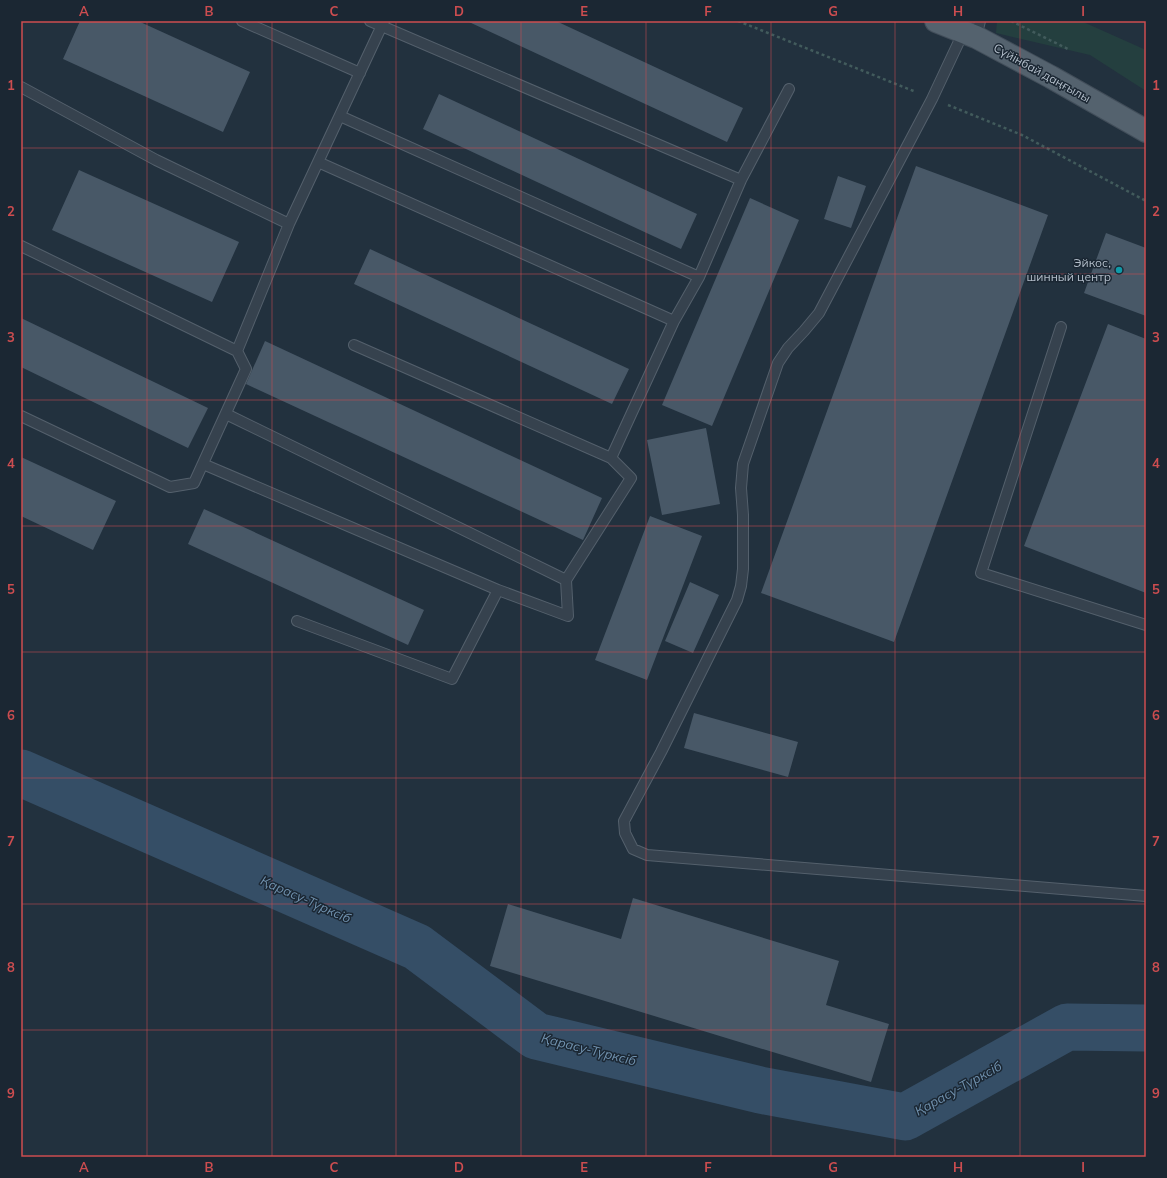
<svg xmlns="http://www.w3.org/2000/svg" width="1167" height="1178" font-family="Mulish,sans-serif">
<rect width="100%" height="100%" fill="#22313e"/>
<path fill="#243f3f" d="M997,21H1081L1146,50V91L1090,55L996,33Z"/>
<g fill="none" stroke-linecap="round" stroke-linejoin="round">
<path stroke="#354e66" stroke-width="47" d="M21,773L417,947L536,1036L760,1090L905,1117L1067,1027L1146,1028"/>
</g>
<path fill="#485867" d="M80,21H138L250,72L223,132L63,59Z
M469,21H556L743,108L727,142L469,22Z
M439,94L697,214L681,249L423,129Z
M916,166L1048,215L894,642L761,593Z
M79,170L239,242L212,302L52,230Z
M838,176L866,186L851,228L824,219Z
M750,198L799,220L712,426L662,405Z
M1106,233L1146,248V316L1084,293Z
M370,249L629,369L612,404L354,284Z
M21,318L208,408L188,448L21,367Z
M1108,324L1146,339V593L1024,546Z
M265,341L602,498L583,540L246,384Z
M706,428L720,504L662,515L647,440Z
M21,457L116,501L93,550L21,516Z
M204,509L424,610L408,645L188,544Z
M650,516L702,536L647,680L595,660Z
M690,582L719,595L693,653L665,641Z
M694,713L798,742L788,777L684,748Z
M633,898L839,961L826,1005L889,1024L871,1082L490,966L508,904L621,939Z"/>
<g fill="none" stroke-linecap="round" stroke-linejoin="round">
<defs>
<path id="service" d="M242,21L360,73
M370,21L741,180
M963,33L932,99L819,313L804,331L788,348L778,363L743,464L741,488L743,515V569L741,586L737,600L661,752L624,821L625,833L633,849L647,855L1146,896
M976,37L980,21
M21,87L156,160L289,224L384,21
M340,116L699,277
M318,162L674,321
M21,246L237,351L246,369L194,483L170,487L21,416
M1061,327L981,573L1146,625
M354,345L611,458
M237,351L289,224
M226,414L566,580
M203,464L498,590
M297,621L452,679L498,590L568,616L566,580L631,478L611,458L674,321L699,277L741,180L789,89"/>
<path id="primary" d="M936,21L976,37L1051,77L1146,131"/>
</defs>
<use href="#service" stroke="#54606c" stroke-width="12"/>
<use href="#primary" stroke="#424e5a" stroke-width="24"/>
<path stroke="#425b5c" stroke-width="2.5" stroke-dasharray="3 3" stroke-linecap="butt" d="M738,21L916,92
M1011,21L1068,49
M948,105L1022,135L1146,201"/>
<use href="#service" stroke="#36424e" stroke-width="10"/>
<use href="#primary" stroke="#54626e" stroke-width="22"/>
</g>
<path fill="none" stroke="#cd4d50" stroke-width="1" stroke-opacity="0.55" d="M147,21V1157M272,21V1157M396,21V1157M521,21V1157M646,21V1157M771,21V1157M895,21V1157M1020,21V1157M21,148H1146M21,274H1146M21,400H1146M21,526H1146M21,652H1146M21,778H1146M21,904H1146M21,1030H1146"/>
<circle fill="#0f9aa8" stroke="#1b2733" stroke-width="1.5" cx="1119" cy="270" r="4"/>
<g text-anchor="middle" stroke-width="3" stroke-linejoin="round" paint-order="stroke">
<g font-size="12" fill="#b2bdc9" stroke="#1b2733">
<text transform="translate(1042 73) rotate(29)" y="4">Сүйінбай даңғылы</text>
</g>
<g font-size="12" fill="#b2bdc9" stroke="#1b2733" text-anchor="end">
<text x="1111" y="267">Эйкос,<tspan x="1111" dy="14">шинный центр</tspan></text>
</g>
<g font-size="13" font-style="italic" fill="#7091ae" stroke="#1b2733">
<text transform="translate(306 899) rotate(24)" y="5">Қарасу-Түрксіб</text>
<text transform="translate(589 1049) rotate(14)" y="5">Қарасу-Түрксіб</text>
<text transform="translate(958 1088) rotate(-29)" y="5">Қарасу-Түрксіб</text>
</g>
</g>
<rect width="1167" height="1178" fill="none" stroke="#1b2733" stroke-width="44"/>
<rect x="22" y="22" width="1123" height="1134" fill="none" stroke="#cd4d50" stroke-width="1.5"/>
<g font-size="13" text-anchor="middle" font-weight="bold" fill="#cd4d50">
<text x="84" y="16">A</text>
<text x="209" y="16">B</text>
<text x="334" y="16">C</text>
<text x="459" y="16">D</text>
<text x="584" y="16">E</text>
<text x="708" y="16">F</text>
<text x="833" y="16">G</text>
<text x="958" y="16">H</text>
<text x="1083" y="16">I</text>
<text x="11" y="90">1</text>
<text x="1156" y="90">1</text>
<text x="11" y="216">2</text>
<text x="1156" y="216">2</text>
<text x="11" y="342">3</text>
<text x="1156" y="342">3</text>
<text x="11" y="468">4</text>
<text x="1156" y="468">4</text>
<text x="11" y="594">5</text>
<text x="1156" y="594">5</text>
<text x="11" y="720">6</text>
<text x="1156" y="720">6</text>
<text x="11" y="846">7</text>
<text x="1156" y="846">7</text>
<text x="11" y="972">8</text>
<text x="1156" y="972">8</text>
<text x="11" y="1098">9</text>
<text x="1156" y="1098">9</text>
<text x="84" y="1172">A</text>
<text x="209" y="1172">B</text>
<text x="334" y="1172">C</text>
<text x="459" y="1172">D</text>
<text x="584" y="1172">E</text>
<text x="708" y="1172">F</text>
<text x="833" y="1172">G</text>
<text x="958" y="1172">H</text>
<text x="1083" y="1172">I</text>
</g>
</svg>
